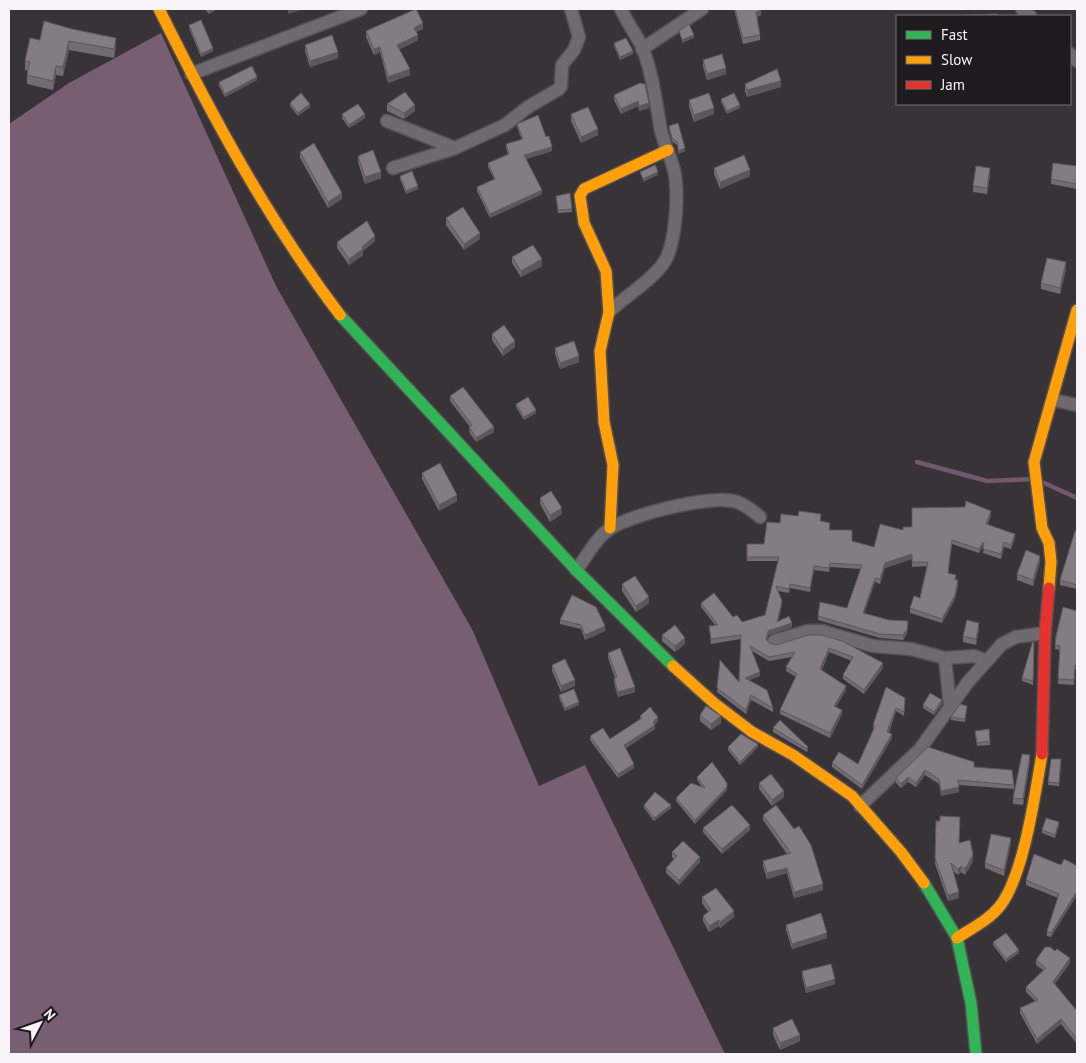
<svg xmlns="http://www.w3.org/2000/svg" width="1086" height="1063" font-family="'PT Sans',sans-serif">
<rect width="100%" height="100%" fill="#383337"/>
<path fill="#775e73" d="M161,33L276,286L473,631L539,786L585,765L725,1054H9V124L69,83Z"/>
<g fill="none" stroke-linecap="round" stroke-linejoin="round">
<path stroke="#71586e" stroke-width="4.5" d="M917,462L987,481L1033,479
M1040,481L1077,498"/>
<defs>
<path id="street" d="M1022,9L1030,16
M642,49L702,9
M1070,54L1077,61
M191,74L361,9
M387,121L455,148
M393,168L455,148L505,125L528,107L559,89L561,86L562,65L574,50L579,37L571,9
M609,312C625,296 658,277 667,257C676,237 679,192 674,170C671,157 664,144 661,131C656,103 653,76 643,49C637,35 627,23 621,9
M1053,400L1077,405
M576,570C587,557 596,537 611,528C634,514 712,494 737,502C746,505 753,511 760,517
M774,641L808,631H822L873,646L911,649L945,658L974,656L987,661
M945,658L950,706
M860,806L920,749L968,682L1002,644L1016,637L1045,633"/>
<path id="fast" d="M340,315L576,570L673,666
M924,883L957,938L971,1003L976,1054"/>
<path id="slow" d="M159,9C212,116 268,220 340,315
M610,528L613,465L604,422L600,351L609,312L606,271L584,223L580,196L584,189L668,150
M1049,588L1051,562L1049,543L1042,528L1034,462L1077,310
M673,666L714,703L752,732L793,755L852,796L901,852L924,883
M957,938C972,928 989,920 1000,906C1024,875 1035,794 1042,754"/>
<path id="jam" d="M1042,754L1045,633L1049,588"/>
</defs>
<use href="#street" stroke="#534f52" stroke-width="15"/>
<use href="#fast" stroke="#534f52" stroke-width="14"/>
<use href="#slow" stroke="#534f52" stroke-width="14"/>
<use href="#jam" stroke="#534f52" stroke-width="14"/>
<use href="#street" stroke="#6e6a6d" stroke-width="12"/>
<use href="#fast" stroke="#30b455" stroke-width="11"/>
<use href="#slow" stroke="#ff9f0a" stroke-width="11"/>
<use href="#jam" stroke="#e5322d" stroke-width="11"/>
</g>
<path fill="#726b71" d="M205,9H217L209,14Z
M734,9H760L761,15L757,17L760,35V40L743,44Z
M44,21L116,46L114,58L69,50L63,76L56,75L53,90L27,84V75L28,71L25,70V61L40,40Z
M189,25L213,51L201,57L189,28Z
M423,29L416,32L418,40L399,49L410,75L388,83L380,52L374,55L366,37V31Z
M614,43L633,54L620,60L614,46Z
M305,45L338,58L310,67L305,51Z
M703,60L726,74L707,80L703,66Z
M257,80L225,97L219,86V82Z
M640,83L649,108L639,111L638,106L621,114L614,100V95Z
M745,84L781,87L747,97L745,91Z
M721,99L740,108L727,114L721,102Z
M689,100L714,114L694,122L689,107Z
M290,103L310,107L298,116L290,106Z
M387,104L415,111L404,119L387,111Z
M342,114L365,118L349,128L342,118Z
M571,114L598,135L581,143L571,121Z
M517,124L552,151L526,159L542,194L490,218L477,191V187L494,179L488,167V163L508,155L506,148V144L522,140L517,127Z
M669,126L685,151L678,154V146L672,141L669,129Z
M300,152L342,199L328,208L300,158Z
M358,156L381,178L365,184L358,162Z
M1077,166V189L1051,184V179Z
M714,168L750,176L720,189L714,174Z
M990,175L987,194L973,192V186Z
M400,176L418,189L406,194L400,179Z
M556,196L572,209V212L558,213Z
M446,218L480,239L464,250L446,225Z
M375,241L363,251V255L349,265L337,248V242Z
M512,257L542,266L521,277L512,263Z
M1066,269L1060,294L1041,289V283Z
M492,334L515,347L503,356L492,340Z
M555,348L579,362L560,369L555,354Z
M450,396L494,432L476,442L469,432L470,427L450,401Z
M516,404L536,413L524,420L516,407Z
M422,473L457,501L439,511L422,479Z
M540,498L562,514L550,522L540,504Z
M991,516L988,524L1015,538L1011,549L1004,547L1001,559L983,553L984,546H983L979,553L952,544L948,573L956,580L958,585L955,599L942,623L910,613V608L920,598L927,566L912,567V559L885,568L880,584L875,582L864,613L889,620L908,621L907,634L903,640L880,638L818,620V616L847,608L861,569L830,567L829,572L814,570L810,592L790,588L789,593L778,591L782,605L778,621L792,627L768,635L767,640L769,643L776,645L809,635L883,668L864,694L843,679V675L852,661L829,652L822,670L846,690L836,707L842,714L830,738L780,714V710L796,677L786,671V667L792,657L769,661L752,651L760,676L749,680L773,708V712L751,700L746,714L717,692V688L739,682L741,639L711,644L709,626L715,625L701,607V603L733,617L742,622L765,615L778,561H747V544H764L780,523L821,521L830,527V530L852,541L874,547L903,530L912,527Z
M1077,531V589L1060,585V580Z
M1040,562L1033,586L1017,580V574Z
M622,584L649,603L636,612L622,591Z
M1077,611V670L1075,669L1074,685L1058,684L1060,650L1055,649L1056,636Z
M560,620L605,631L585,640L581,629L560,624Z
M979,629L976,645L963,642V636Z
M662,635L685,644L675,652L662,641Z
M1034,644L1033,685L1022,681V678Z
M608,653L635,692L618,697L614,683V678H615L608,658Z
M552,665L575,686L561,692L552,671Z
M559,695L579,705L565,711L559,698Z
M905,698L904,716L896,711L889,733L892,738L862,789L832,767V763L858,764L874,729H873V725Z
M942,704L934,715L923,708V705Z
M967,709L965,722L951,720V717Z
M700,715L721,723L711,730L700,721Z
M640,716L658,721L655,724V729L626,748L634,768L618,778L590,740V736L610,739L640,719Z
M780,720L808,750L807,752L773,732V728Z
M975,734L990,741V745L977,746Z
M728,747H758L740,765L728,750Z
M928,747L1014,785V789L959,785V792L941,796L939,784L925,775L916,787L908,782L901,788L896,783V778Z
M1030,761L1023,805L1013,804V798Z
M1061,762L1059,786L1048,785V782Z
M697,777L727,790L695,824L676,801V798L702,787L697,780Z
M759,783L784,797L772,806L759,789Z
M644,805L671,808L654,821L644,808Z
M763,815L823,890L794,898L787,873L767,879L763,866V861L787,854L763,820Z
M936,821L959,843L973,861L965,875L961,872L958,875L953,871L959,898L948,901L935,864Z
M1059,825L1055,838L1042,833V830Z
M703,828L750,830L722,854L703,832Z
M1011,843L1004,876L985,868V863Z
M672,852L700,862L679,885L666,873V868L674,859L672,857Z
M1061,865L1077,867V895L1051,937L1047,936V931L1058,898L1026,885V880Z
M702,897L734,917L720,928L719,926L709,932L703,921V916L708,912L702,903Z
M786,925L827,938L792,949L786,930Z
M993,942L1019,953L1006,962L993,945Z
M1036,960L1070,963L1054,984L1077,1011V1044L1061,1024L1037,1044L1020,1013V1008L1035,1001L1026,992V987L1043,970L1036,965Z
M802,971L835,984L806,993L802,976Z
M773,1028L800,1041L780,1050L773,1035Z"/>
<path fill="#5c575c" d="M209,9H217L209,14Z
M288,9H304L288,14Z
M761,10V15L756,17V12Z
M423,23V29L414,33V28Z
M418,35V40L397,51V45Z
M694,35V38L682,43V40Z
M116,38V46L114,58V49Z
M69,41V50L63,76V67Z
M380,47V52L374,55V49Z
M213,48V51L201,57V54Z
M633,51V54L620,60V57Z
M338,52V58L310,67V61Z
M56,66V75L53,90V81Z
M726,68V74L707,80V74Z
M410,69V75L388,83V77Z
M257,77V80L225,97V94Z
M781,81V87L747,97V90Z
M638,101V106L621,114V109Z
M649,103V108L639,111V106Z
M310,104V107L298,116V113Z
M415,105V111L404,119V113Z
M740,105V108L727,114V111Z
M714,108V114L694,122V115Z
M365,114V118L349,128V125Z
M598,129V135L581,143V137Z
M552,147V151L524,159V155Z
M685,148V151L678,154V151Z
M990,168V175L987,194V188Z
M750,170V176L720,189V182Z
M381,172V178L365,184V177Z
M658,172V175L643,182V179Z
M418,186V189L406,194V191Z
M542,190V194L490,218V214Z
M342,193V199L328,208V202Z
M480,233V239L464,250V244Z
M375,236V241L363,251V255L349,265V259Z
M542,259V266L521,277V271Z
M1066,262V269L1060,294V288Z
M515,341V347L503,356V350Z
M579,356V362L560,369V363Z
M536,410V413L524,420V417Z
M494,427V432L476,442V438Z
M457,495V501L439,511V505Z
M562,508V514L550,522V515Z
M991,511V516L986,528V524Z
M1015,534V538L1011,549V545Z
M983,542V546L979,553V549Z
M1004,542V547L1001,559V554Z
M912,554V559L885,568L880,584V579L885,563Z
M1040,556V562L1033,586V580Z
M814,566V570L810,592V588Z
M875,578V582L863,617V613Z
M958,580V585L955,599L942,623V619Z
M649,597V603L636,612V606Z
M782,601V605L777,626V622Z
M792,623V627L768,635L766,643V639L768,631Z
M979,623V629L976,645V639Z
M605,626V631L585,640V635Z
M907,630V634L903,640V635Z
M685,638V644L675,652V646Z
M829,648V652L820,673V669Z
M883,663V668L864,694V690Z
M760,672V676L745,682V678Z
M575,680V686L561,692V686Z
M846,686V690L834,710V706Z
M635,687V692L618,697V692Z
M751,695V700L746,714V710Z
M942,700V704L934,715V712Z
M579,702V705L565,711V708Z
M896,708V711L887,736V732Z
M842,710V714L830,738V733Z
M721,716V723L711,730V724Z
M658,717V721L653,726V722Z
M655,725V729L624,749V745Z
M892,734V738L862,789V785Z
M758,744V747L740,765V762Z
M1030,755V761L1023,805V799Z
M634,764V768L618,778V774Z
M925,770V775L916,787V783Z
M908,777V782L901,788V784Z
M727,787V790L695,824V820Z
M959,787V792L941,796V791Z
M784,791V797L772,806V800Z
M671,805V808L654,821V818Z
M1059,822V825L1055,838V835Z
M750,825V830L722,854V849Z
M1011,838V843L1004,876V870Z
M973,855V861L965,875V869Z
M700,857V862L679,885V880Z
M961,866V872L958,875V869Z
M787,868V873L767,879V873Z
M823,884V890L794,898V892Z
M1077,891V895L1051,937V933Z
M959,892V898L948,901V895Z
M734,911V917L720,928V922Z
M719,920V926L709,932V926Z
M827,933V938L792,949V944Z
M1019,950V953L1006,962V959Z
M1070,958V963L1053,987V982Z
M835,979V984L806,993V988Z
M1061,1019V1024L1037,1044V1039Z
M800,1035V1041L780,1050V1043Z"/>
<path fill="#847c83" stroke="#5c575c" d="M416,9L423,23L414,28L418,35L397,45L410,69L388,77L380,47L374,49L366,31Z
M735,9H760L761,10L756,12L760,35L743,38Z
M997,14V16H945Z
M201,20L213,48L201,54L189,25Z
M44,21L72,29L116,38L114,49L69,41L63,67L56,66L53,81L27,75L30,62L25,61L30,38L40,40Z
M689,24L694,35L682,40L679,31Z
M332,35L338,52L310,61L305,45Z
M626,38L633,51L620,57L614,43Z
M722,54L726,68L707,74L703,60Z
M252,66L257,77L225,94L219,82Z
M777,69L781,81L747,90L745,84Z
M640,83L645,84L649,103L639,106L638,101L621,109L614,95Z
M405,92L415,105L404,113L387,104Z
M301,93L310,104L298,113L290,103Z
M709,93L714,108L694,115L689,100Z
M734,93L740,105L727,111L721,99Z
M358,104L365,114L349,125L342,114Z
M588,107L598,129L581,137L571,114Z
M538,115L546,137L549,136L552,147L524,155L542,190L490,214L477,187L495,179L488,163L509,154L506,144L523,139L517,124Z
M678,123L685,148L678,151V143L672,138L669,126Z
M314,143L342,193L328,202L300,152Z
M373,150L381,172L365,177L358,156Z
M744,155L750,170L720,182L714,168Z
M1053,163L1077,166V184L1051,179Z
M655,165L658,172L643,179L640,172Z
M976,166L990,168L987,188L973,186Z
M412,171L418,186L406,191L400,176Z
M570,193L572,209L558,210L556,196Z
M463,207L480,233L464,244L446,218Z
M367,221L375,236L362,247L363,249L349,259L337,242Z
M533,245L542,259L521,271L512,257Z
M1047,258L1066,262L1060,288L1041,283Z
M504,325L515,341L503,350L492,334Z
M574,341L579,356L560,363L555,348Z
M463,387L494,427L476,438L469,427L472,425L450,396Z
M528,397L536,410L524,417L516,404Z
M440,463L457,495L439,505L422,473Z
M551,491L562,508L550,515L540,498Z
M966,501L991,511L986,524L1015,534L1011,545L1004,542L1001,554L983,549L984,543L983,542L979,549L952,540L948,573L956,575L955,580H958L955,595L942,619L910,608L914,596L920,598L928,562H912V554L885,563L880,579L875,578L863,613L889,620L908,621L907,630L903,635L880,634L818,616L820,602L847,608L862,565L830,563L829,568L814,566L810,588L790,584L789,589L776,586L782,601L777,622L789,616L792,623L768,631L766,639L769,643L776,645L809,635H821L842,641L883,663L864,690L843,675L853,657L829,648L820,669L846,686L834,706L842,710L830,733L780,710L797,674L786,667L795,652L769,657L750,646L760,672L745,678L767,690L773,708L751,695L746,710L717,688L720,660L739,682L741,635L711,639L709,626L718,625L701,603L714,593L733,617L737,615L742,622L765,615L779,557H747V544H764L767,522L780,523L781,514L798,516L799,511L821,514L820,521L830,523L829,530H852V541L874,547L880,524L903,530V527H912V508L965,507Z
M1075,531H1077V585L1060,580Z
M1026,550L1040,556L1033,580L1017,574Z
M635,576L649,597L636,606L622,584Z
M572,595L596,607L605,626L585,635L581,625L560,620Z
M1063,607L1077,611V666L1075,665L1074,680L1058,679L1060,646L1055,645L1056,636Z
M967,620L979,623L976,639L963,636Z
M675,625L685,638L675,646L662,635Z
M1033,640L1034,644L1033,681L1022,678Z
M620,648L635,687L618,692L614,678L617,677L608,653Z
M565,659L575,680L561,686L552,665Z
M886,687L905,698L904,712L896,708L887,732L892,734L862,785L832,763L839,752L858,764L875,726L873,725Z
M574,689L579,702L565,708L559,695Z
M930,693L942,700L934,712L923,705Z
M960,704L967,706L965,719L951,717Z
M706,706L721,716L711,724L700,715Z
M650,707L658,717L653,722L655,725L624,745L634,764L618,774L590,736L603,728L610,739L642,718L640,716Z
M780,720L808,747L807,749L773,728Z
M989,729L990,741L977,743L975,731Z
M741,734L758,744L740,762L728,747Z
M928,747L974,762V767L1012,770L1014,785L958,780L959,787L941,791L939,779L925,770L916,783L908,777L901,784L896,778Z
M1022,754L1030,755L1023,799L1013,798Z
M1051,759H1061L1059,783L1048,782Z
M712,762L727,783V787L695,820L676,798L691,783L705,788L697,777Z
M771,774L784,791L772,800L759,783Z
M655,792L671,805L654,818L644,805Z
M732,805L750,825L722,849L703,828Z
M776,805L794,829L799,826L811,845L823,884L794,892L787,868L767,873L763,861L791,853L763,815Z
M940,816L960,817L959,843L970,840L973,855L965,869L961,866L958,869L951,863L959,892L948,895L935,858L936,821H940Z
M1046,818L1059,822L1055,835L1042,830Z
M991,834L1011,838L1004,870L985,863Z
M683,841L700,857L679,880L666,868L677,856L672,852Z
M1034,854L1061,865L1064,859L1074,864L1077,867V891L1051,933L1047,931L1059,894L1026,880Z
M716,888L734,911L720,922L719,920L709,926L703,916L711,910L702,897Z
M821,913L827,933L792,944L786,925Z
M1006,933L1019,950L1006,959L993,942Z
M1045,947H1050L1055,951L1057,949L1070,958L1053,982L1077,1011V1039L1061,1019L1037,1039L1020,1008L1038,1000L1026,987L1046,968L1036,960Z
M831,964L835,979L806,988L802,971Z
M792,1019L800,1035L780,1043L773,1028Z"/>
<rect width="1086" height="1063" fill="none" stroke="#f7f3f6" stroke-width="20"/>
<rect x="896" y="15" width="175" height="90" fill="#1e1b1e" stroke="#757174"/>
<rect x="906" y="31" width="25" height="8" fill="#30b455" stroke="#757174"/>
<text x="941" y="40" font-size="15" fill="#f7f3f6">Fast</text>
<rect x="906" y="56" width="25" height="8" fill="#ff9f0a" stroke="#757174"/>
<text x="941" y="65" font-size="15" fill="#f7f3f6">Slow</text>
<rect x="906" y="81" width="25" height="8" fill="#e5322d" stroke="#757174"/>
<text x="941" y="90" font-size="15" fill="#f7f3f6">Jam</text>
<g transform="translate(40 1023) rotate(49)" stroke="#1e1b1e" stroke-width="4" paint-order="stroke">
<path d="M0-4L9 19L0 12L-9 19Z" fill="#f7f3f6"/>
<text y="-8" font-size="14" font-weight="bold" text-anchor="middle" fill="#f7f3f6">N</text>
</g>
</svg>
